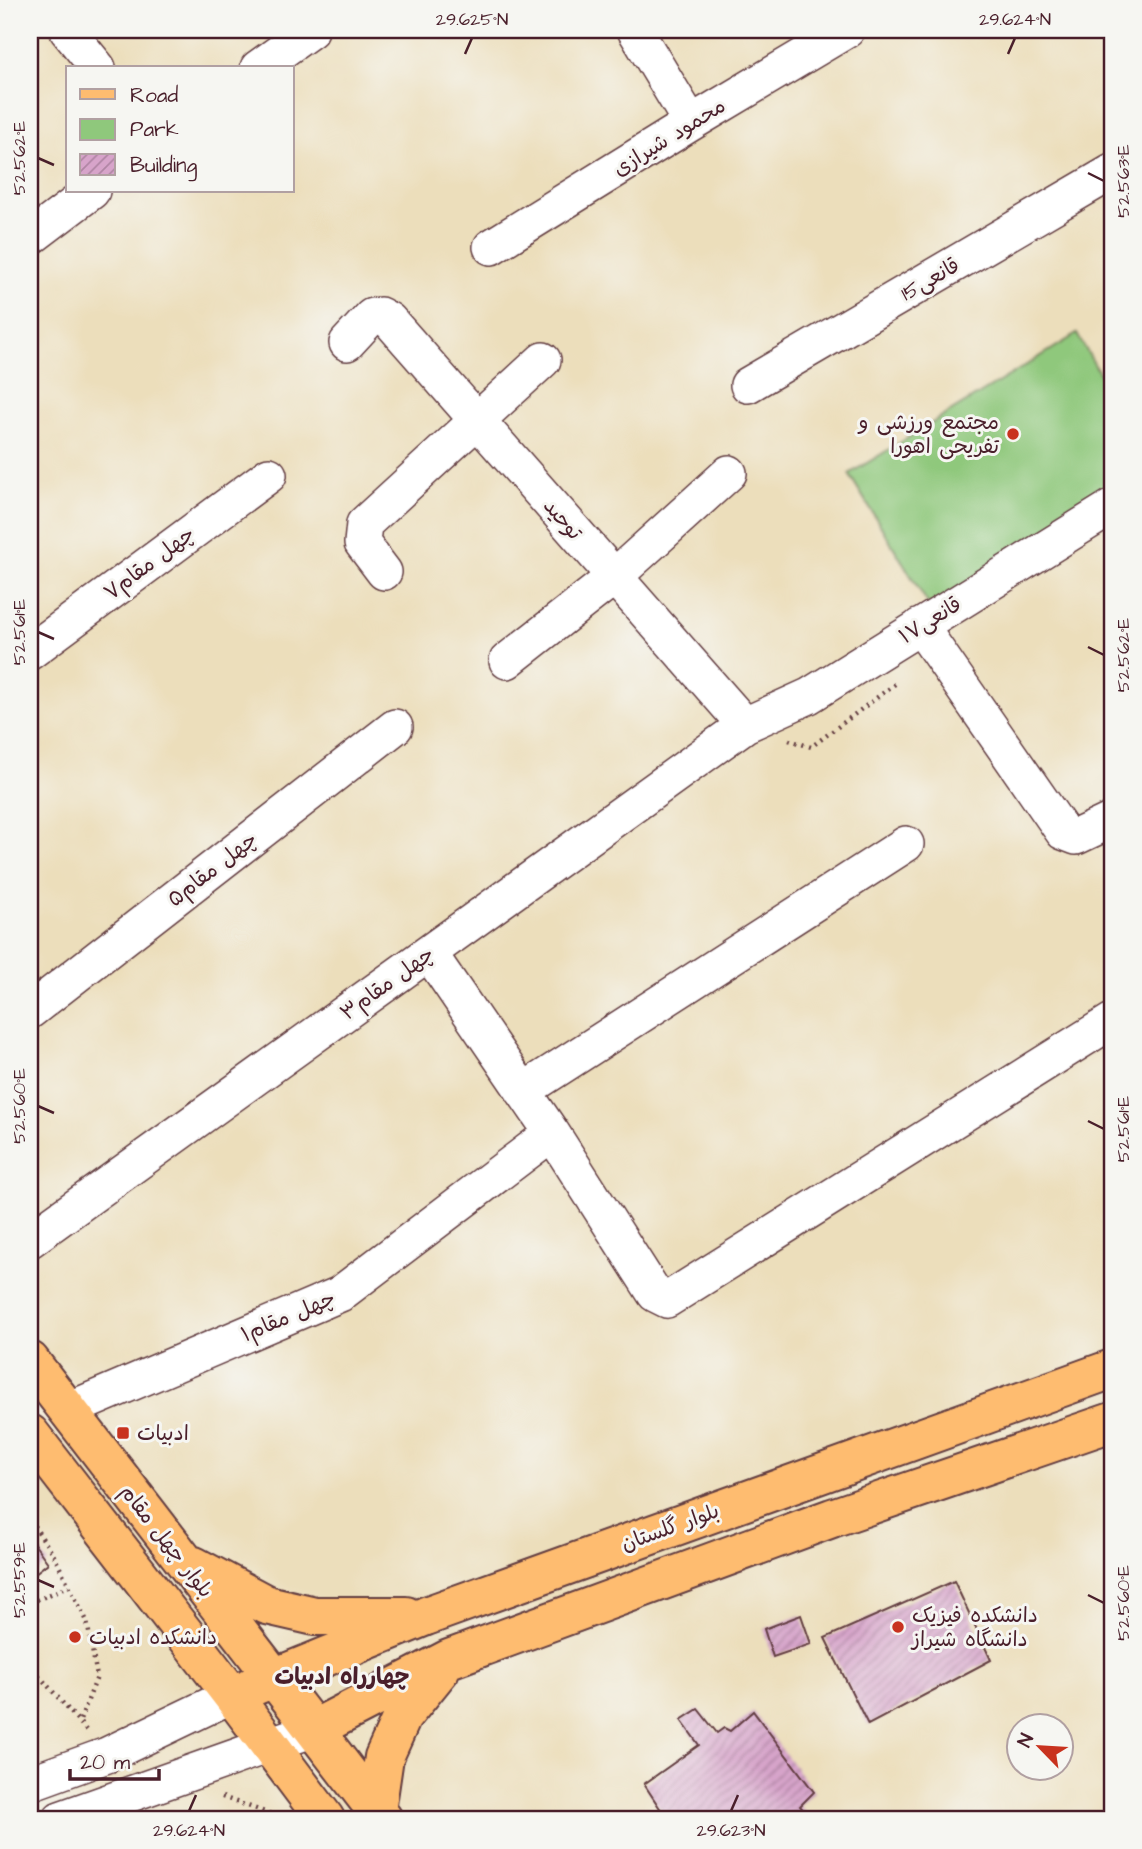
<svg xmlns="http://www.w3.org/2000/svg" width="1142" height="1849" font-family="'Architects Daughter','Playpen Sans Arabic',sans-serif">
<defs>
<pattern id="building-hatch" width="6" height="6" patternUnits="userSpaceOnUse" patternTransform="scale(1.75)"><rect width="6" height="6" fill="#d7a4ca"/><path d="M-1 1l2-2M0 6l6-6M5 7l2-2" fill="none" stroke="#b085a4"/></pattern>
</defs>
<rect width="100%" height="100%" fill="#f6f6f2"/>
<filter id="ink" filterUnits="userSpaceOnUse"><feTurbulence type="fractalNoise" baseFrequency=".0143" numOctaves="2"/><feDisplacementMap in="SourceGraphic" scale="14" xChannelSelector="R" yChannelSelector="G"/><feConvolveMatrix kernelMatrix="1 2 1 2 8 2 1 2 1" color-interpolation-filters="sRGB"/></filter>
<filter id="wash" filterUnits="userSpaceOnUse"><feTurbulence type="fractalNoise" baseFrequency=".00686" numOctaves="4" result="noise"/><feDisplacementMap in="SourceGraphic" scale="28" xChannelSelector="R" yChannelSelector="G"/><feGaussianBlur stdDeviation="1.57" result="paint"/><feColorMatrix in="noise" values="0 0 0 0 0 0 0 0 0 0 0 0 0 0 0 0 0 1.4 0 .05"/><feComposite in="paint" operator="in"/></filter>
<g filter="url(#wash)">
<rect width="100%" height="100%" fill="#ecdebb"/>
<path fill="#8fc87c" stroke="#6c7454" stroke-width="2" d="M1077,334L1112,395V498L933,612L849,474Z"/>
<g id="blocks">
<path fill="url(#building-hatch)" d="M30,1538L48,1563L30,1577Z
M954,1581L991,1660L868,1725L825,1638Z
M801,1615L811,1644L773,1657L764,1629Z
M698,1709L717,1733L724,1728L730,1731L753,1711L814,1792L800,1806L811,1819H667L644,1784L699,1745L681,1720Z"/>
</g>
</g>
<g filter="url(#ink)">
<use href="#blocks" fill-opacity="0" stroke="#623c41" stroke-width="2"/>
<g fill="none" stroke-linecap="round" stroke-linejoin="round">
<defs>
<path id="minor" d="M67,30L98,68
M635,30L691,123
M258,68L311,30
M30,238L92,191
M491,247L691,123L847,30
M347,343L372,316L380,315L389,320L745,725
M748,385L1112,172
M384,572L362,543L364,524L543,360
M920,626L1063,832L1076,837L1112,820
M30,652L269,475
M507,661L614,577L729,473
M429,953L552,1133L655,1294L667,1300L1112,1021
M30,1011L395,727
M523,1091L906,844
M30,1240L745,725L809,696L1112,507
M68,1410L340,1294L552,1133
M30,1783L107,1755L232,1695
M60,1819L314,1729"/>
<path id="major" d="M30,1361L383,1819
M30,1434L232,1695L325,1819
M194,1566L267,1605L315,1616H406
M232,1695L426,1616L1112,1369
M314,1729L449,1659L832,1518L1112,1422
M376,1811L384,1757L402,1717L440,1670"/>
</defs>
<use href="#minor" stroke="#623c41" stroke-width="38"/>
<use href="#major" stroke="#623c41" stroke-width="42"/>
<path stroke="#623c41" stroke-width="4.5" stroke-dasharray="2 5" stroke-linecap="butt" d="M789,740L811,747L895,684
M30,1520L53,1554L87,1621L97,1677L79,1723
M30,1603L69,1586
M30,1665L86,1730
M222,1797L279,1817"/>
<use href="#minor" stroke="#fff" stroke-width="35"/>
<use href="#major" stroke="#febc70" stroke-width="38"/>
</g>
</g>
<path fill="none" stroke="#4a1f2b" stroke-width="2.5" d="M465,54L472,38M1008,54L1015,38M38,158L54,165M1088,173L1104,181M38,632L54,639M1088,647L1104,655M38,1106L54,1113M1088,1121L1104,1129M38,1580L54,1587M1088,1595L1104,1603M189,1811L196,1795M731,1811L738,1795"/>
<g fill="#c8321e" stroke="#f6f6f2" stroke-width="2.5">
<circle cx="1013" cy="434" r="7"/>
<rect x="116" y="1426" width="14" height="14" rx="3.5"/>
<circle cx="898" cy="1627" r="7"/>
<circle cx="75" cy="1637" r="7"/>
</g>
<g text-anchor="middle" stroke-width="6" stroke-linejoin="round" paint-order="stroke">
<g font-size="21" fill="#4a1f2b" stroke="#f6f6f2">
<text transform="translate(669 137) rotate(-32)" y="7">محمود شیرازی</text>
<text transform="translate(930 279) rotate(-30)" y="7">15قانعی</text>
<text transform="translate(563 519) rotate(49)" y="7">توحید</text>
<text transform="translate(149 563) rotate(-37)" y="7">چهل مقام۷</text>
<text transform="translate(930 620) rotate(-32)" y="7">۱۷قانعی</text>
<text transform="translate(212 869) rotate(-38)" y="7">چهل مقام۵</text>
<text transform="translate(387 983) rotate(-36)" y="7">چهل مقام۳</text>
<text transform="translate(288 1316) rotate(-23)" y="7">چهل مقام۱</text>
<text transform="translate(670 1527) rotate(-20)" y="7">بلوار گلستان</text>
<text transform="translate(167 1541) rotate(52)" y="7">بلوار چهل مقام</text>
</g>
<g font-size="21" fill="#4a1f2b" stroke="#f6f6f2" text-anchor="start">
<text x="999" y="429" text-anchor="end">مجتمع ورزشی و<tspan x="999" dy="24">تفریحی اهورا</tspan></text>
<text x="137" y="1440">ادبیات</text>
<text x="912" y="1622">دانشکده فیزیک<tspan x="912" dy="24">دانشگاه شیراز</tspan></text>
<text x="89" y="1644">دانشکده ادبیات</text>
</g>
<g font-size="23" font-weight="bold" fill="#4a1f2b" stroke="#f6f6f2">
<text x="342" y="1684">چهارراه ادبیات</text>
</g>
</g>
<rect width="1142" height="1849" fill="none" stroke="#f6f6f2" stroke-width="77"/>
<rect x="66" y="66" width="228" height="126" fill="#f6f6f2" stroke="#b1a0a2" stroke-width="2"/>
<rect x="80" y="89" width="35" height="10" fill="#febc70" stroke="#b1a0a2" stroke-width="2"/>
<text x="130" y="102" font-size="21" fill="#4a1f2b">Road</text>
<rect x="80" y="119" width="35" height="21" fill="#8fc87c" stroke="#b1a0a2" stroke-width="2"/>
<text x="130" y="136" font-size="21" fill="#4a1f2b">Park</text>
<rect x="80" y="154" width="35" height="21" fill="url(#building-hatch)" stroke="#b1a0a2" stroke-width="2"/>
<text x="130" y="172" font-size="21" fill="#4a1f2b">Building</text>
<g transform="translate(1040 1747) rotate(295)"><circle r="33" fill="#f6f6f2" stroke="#b1a0a2" stroke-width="2"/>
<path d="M0-5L12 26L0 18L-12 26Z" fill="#c8321e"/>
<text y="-10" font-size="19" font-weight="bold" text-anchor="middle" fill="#4a1f2b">N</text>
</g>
<path d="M70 1769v10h89v-10" fill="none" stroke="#4a1f2b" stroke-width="3.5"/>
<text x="80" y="1769" font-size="21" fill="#4a1f2b" stroke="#f6f6f2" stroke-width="5" paint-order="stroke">20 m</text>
<rect x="38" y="38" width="1066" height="1773" fill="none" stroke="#4a1f2b" stroke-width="2.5"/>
<g font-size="18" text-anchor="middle" fill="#4a1f2b">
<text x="472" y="25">29.625°N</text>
<text x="1015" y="25">29.624°N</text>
<text transform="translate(19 158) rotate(-90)" y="6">52.562°E</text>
<text transform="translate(1123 181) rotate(-90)" y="6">52.563°E</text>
<text transform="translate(19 632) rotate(-90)" y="6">52.561°E</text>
<text transform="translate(1123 655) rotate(-90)" y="6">52.562°E</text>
<text transform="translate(19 1106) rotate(-90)" y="6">52.560°E</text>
<text transform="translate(1123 1129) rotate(-90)" y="6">52.561°E</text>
<text transform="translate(19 1580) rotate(-90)" y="6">52.559°E</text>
<text transform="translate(1123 1603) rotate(-90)" y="6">52.560°E</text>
<text x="189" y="1836">29.624°N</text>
<text x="731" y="1836">29.623°N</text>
</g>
</svg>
